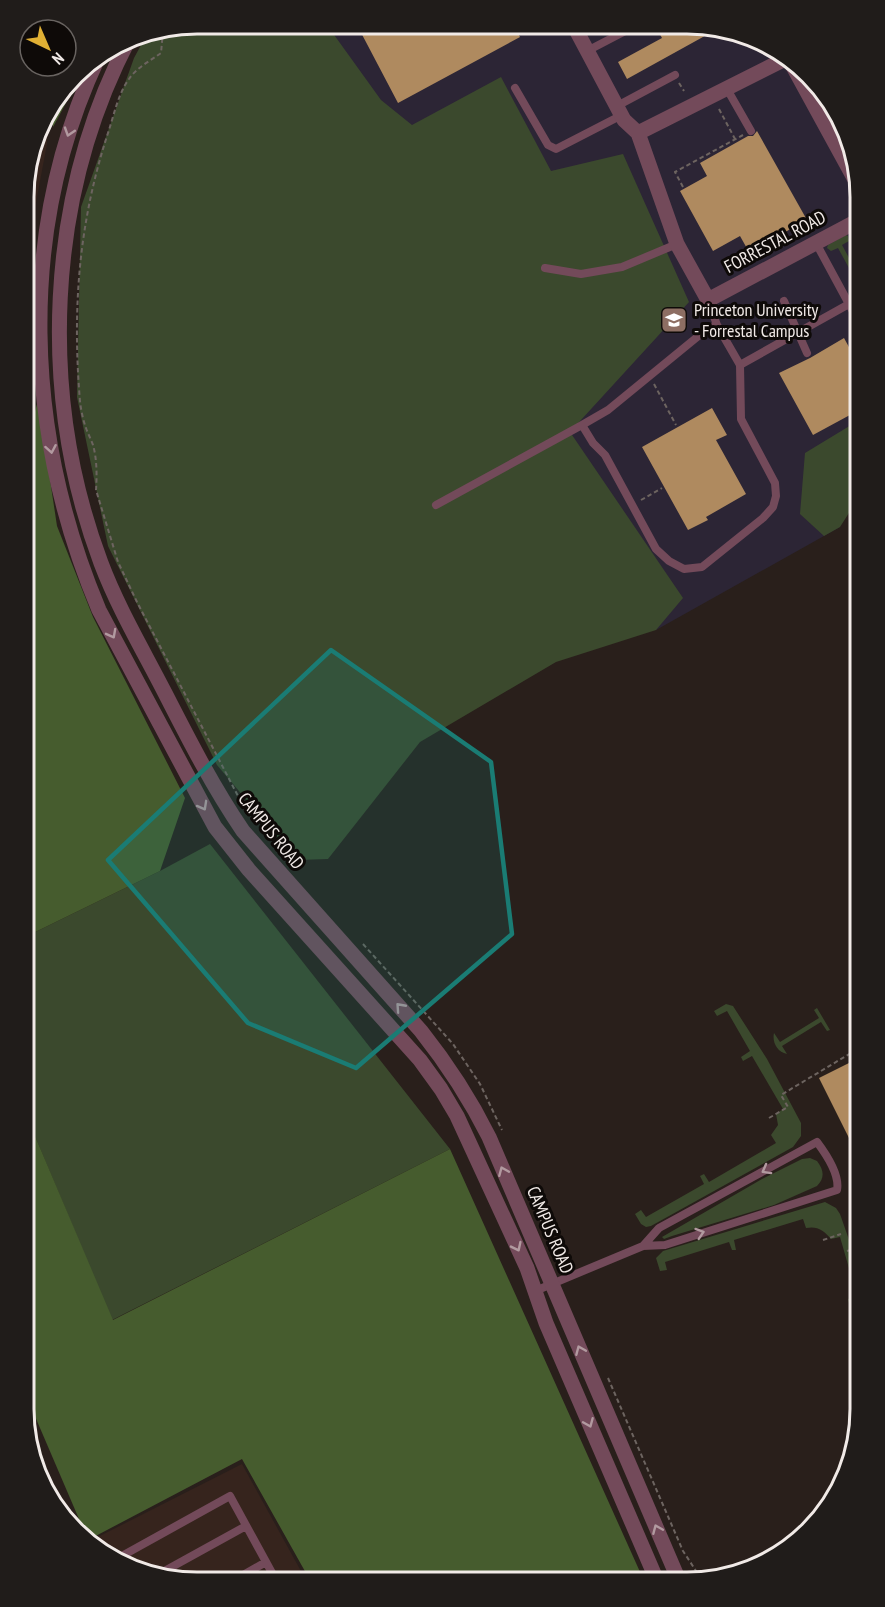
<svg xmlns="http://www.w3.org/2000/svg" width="885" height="1607" font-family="'PT Sans Narrow',sans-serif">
<rect width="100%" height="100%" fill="#291f1b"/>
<path fill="#36241d" d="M47,114V144L28,245L25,311V175L42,121Z
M25,368L32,440L25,520Z
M242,1464L307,1582L175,1581L88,1542Z"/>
<path fill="#2c2535" d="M327,25L721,27L802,67L852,142L861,198V442L809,471L840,527L656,630Z"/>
<path fill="#3b492d" d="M198,24L327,25L381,100L412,125L501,77L551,171L623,154L689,302L570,432L683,598L656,630L556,662L420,742L328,859L297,860L217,765L108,546L77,397L81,207L134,58L147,34Z
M846,235L848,236L849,241L842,245L861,280V290L838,248L831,251L827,248L828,245Z
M861,419V494L840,527L824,536L800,514L805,453Z
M210,844L450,1149L112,1320L24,1110L25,937L160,871Z
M726,1004L733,1006L767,1059L801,1123V1136L793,1147L651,1226L646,1227L641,1224L635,1214L641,1210L646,1217L704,1184L700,1176L704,1174L709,1182L776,1143L771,1135L778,1125L776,1114L783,1109L752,1056L743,1061L741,1057L750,1051L727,1011L717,1016L714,1011Z
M817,1008L830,1030L827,1031L821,1022L782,1046L787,1054C777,1052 772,1042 774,1033L780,1042L819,1018L814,1010Z
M810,1158L817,1161C824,1170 825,1178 817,1186L774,1205L672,1236L664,1239L662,1237L762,1179L802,1159Z
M825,1202L836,1208L840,1214L861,1274V1313L857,1302L849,1303L848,1299L857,1296L840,1237L831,1239C823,1230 818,1226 806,1228L803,1219L734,1240L736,1250H732L729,1242L665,1262L667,1270L660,1271L656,1258L663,1251Z"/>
<path fill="#465c2e" d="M86,66L53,127V107Z
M38,400L57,526L93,617L185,798L160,871L25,937V451Z
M24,1110L113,1320L450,1149L645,1583L311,1582L242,1459L88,1540L34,1414L24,1407Z"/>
<path fill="#af8a5f" d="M357,25L514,26L520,37L398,103Z
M656,27H721L627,79L618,62L662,38Z
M757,131L807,220L749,252L740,236L713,251L680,191L707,176L700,163L748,136H753Z
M844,338L861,369V409L813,435L779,373L810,358Z
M712,408L727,435L716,440L746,494L706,517L708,520L688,530L642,447Z
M861,1057V1162L819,1078Z"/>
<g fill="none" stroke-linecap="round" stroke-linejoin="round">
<path stroke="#6d6460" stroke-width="2" stroke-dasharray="4.5 3" stroke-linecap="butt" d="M163,31L161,53C150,61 136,68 129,79C119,92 114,114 109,130C79,220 72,307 80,401C81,410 83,420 86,428C88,434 91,439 93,445C97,459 97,476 96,490L118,562L137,602L239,798
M679,83L684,91
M719,109L735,139
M683,187L675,172L743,135
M654,384L676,425
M641,500L662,488
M242,802L270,838
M363,944L453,1044L480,1084L502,1130
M769,1118L788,1107L781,1095L861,1047
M534,1204L563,1271
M823,1240L841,1234
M847,1251L861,1247
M608,1378L683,1551L702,1580"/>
<path stroke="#734a5a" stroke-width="8" d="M587,51L633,27
M515,88L548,145L556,149L622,115
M727,89L751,131
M617,106L675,75
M849,225L861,248
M545,268L581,274L622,267L677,244
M708,300L717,325L740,365L741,419L775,483L776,496L773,507L763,518L702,567L684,569L669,561L656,549L605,455L593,443L582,425L608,410L707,329L717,325
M784,301L807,353
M849,304L861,326
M740,365L849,304L816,243
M436,505L582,425
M535,1291L643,1246L665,1245L837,1190C840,1175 826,1154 817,1142L659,1228L643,1246
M120,1557L230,1496L277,1582
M159,1574L246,1526
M231,1582L266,1562"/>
<path stroke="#734a5a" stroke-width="15" d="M574,26L624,120L638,133L677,244L708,300L861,219
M129,39C46,198 38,395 101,563C118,608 143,650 165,693C189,740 213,787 243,831L421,1031C448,1065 470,1099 489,1137L680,1583
M98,58C16,233 25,434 99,610L215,827L249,870L420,1060L441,1089L457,1116L527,1268L546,1323L658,1583
M790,61L860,189
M638,133L785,59"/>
</g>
<defs><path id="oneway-chevron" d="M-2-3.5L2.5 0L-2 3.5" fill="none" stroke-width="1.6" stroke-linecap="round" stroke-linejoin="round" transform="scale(1.5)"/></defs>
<g stroke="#b29aa0">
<use href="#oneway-chevron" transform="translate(69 132) rotate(108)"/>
<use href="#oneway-chevron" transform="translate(51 449) rotate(80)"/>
<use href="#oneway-chevron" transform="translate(112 634) rotate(62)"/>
<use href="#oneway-chevron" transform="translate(203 806) rotate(61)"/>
<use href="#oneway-chevron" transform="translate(400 1007) rotate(-132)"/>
<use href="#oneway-chevron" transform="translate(766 1170) rotate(151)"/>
<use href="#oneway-chevron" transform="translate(503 1171) rotate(-113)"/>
<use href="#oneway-chevron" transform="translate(700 1233) rotate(-18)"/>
<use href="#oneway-chevron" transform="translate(517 1247) rotate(64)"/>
<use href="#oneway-chevron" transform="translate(580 1350) rotate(-113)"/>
<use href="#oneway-chevron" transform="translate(589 1423) rotate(67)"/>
<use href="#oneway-chevron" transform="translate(657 1529) rotate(-113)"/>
</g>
<path fill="#1a7c74" fill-opacity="0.2" stroke="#1a7c74" stroke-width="4.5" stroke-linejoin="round" d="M331,650L491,762L512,934L356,1068L248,1023L108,860Z"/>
<defs>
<symbol id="university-square" viewBox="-11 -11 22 22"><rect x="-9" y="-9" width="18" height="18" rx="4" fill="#8d6e63" stroke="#0e0a08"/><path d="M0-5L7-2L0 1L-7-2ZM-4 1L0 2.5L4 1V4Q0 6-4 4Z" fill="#fff"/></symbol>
</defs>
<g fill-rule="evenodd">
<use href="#university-square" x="659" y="305" width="30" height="30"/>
</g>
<g text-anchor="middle" stroke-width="6" stroke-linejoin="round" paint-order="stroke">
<g font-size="18" fill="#f1eae7" stroke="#0e0a08">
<text transform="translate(775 242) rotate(-28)" y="6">FORRESTAL ROAD</text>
<text transform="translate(271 831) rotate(51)" y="6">CAMPUS ROAD</text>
<text transform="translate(550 1230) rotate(67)" y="6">CAMPUS ROAD</text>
</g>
<g font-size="18" fill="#f1eae7" stroke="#0e0a08" text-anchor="start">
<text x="694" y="316">Princeton University<tspan x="694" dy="21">- Forrestal Campus</tspan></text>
</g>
</g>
<path d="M0 0H885V1607H0ZM197 34H687A163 163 0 0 1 850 197V1409A163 163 0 0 1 687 1572H197A163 163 0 0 1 34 1409V197A163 163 0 0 1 197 34Z" fill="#201c1a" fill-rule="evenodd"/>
<path fill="none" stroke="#f1eae7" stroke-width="3" d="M197 34H687A163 163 0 0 1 850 197V1409A163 163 0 0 1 687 1572H197A163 163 0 0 1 34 1409V197A163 163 0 0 1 197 34Z"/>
<g transform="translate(48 48) rotate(136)"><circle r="28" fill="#0e0a08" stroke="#696461" stroke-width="1.5"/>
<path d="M0-4.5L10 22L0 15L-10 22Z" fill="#e0b034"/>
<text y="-9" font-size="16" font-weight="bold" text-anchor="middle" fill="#f1eae7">N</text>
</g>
</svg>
